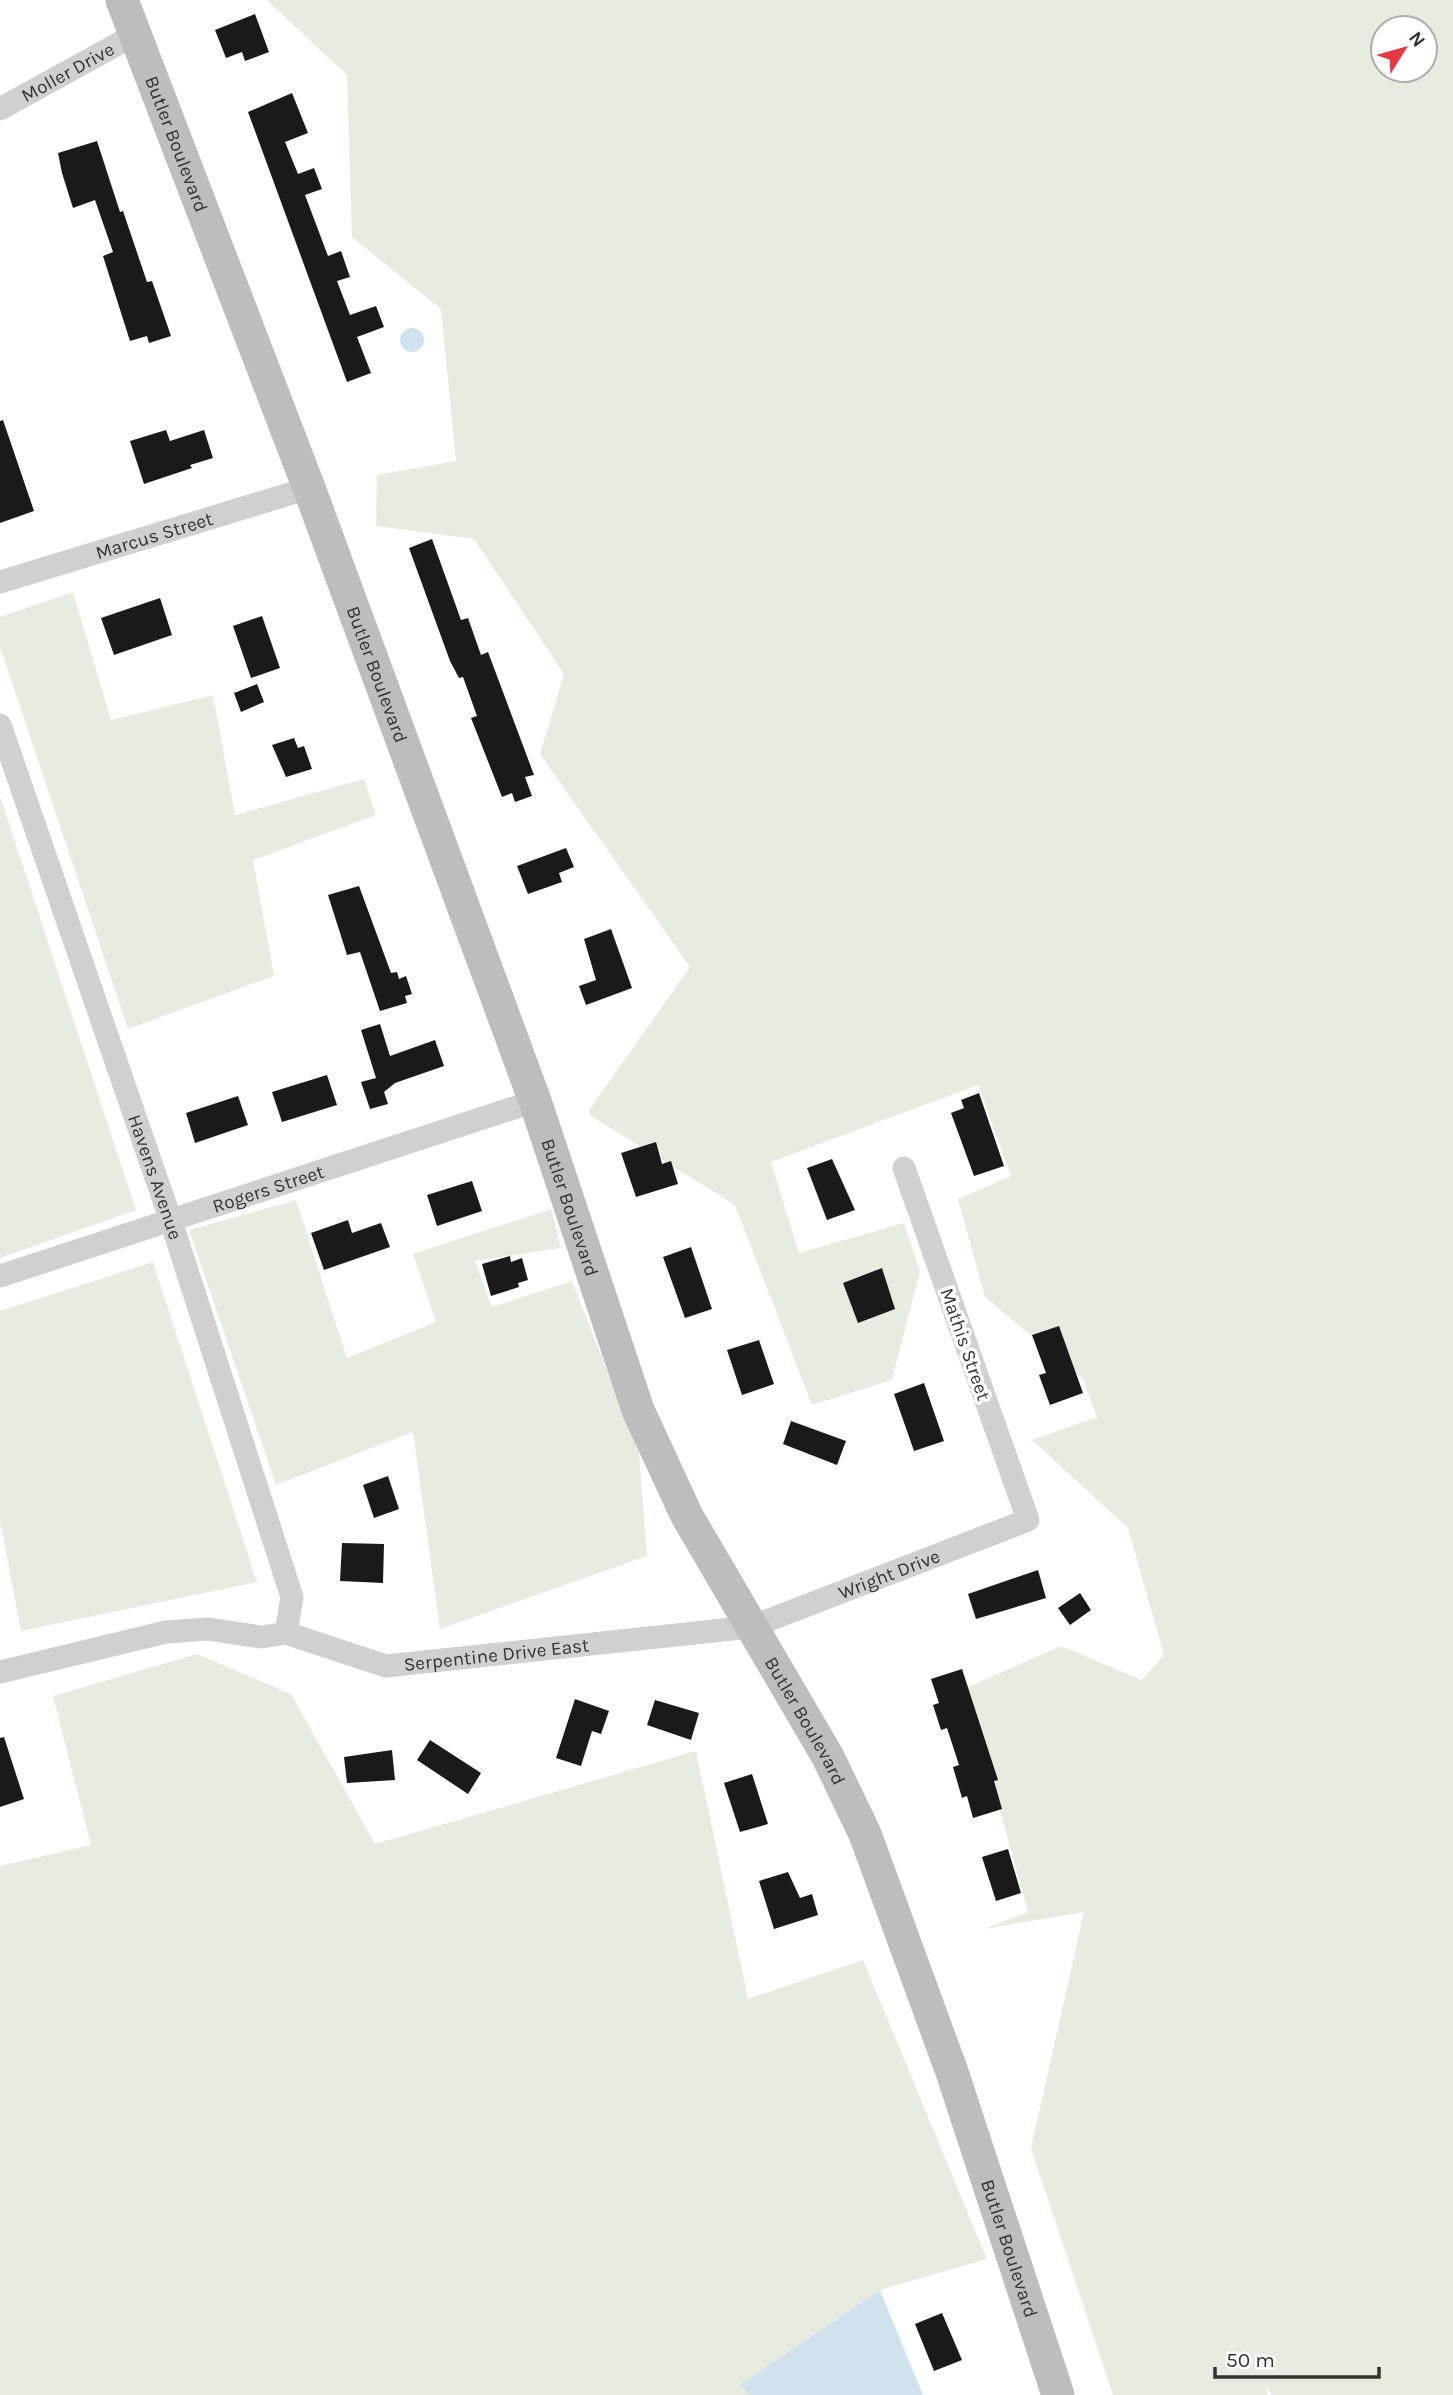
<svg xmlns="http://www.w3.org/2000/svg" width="1453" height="2395" font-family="Karla,sans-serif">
<rect width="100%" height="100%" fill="#fff"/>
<path fill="#e6ecdf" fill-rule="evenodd" d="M267,0H1453V2395H1272L1265,2386L1268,2395H1113L1031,2148L1084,1912L984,1929L1028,1912L966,1688L1061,1646L1142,1680L1164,1655L1128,1528L1032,1440L1097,1417L1083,1379L985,1297L958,1199L1011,1176L978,1085L771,1162L799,1253L904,1223L920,1271L892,1380L812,1405L735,1205L591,1116L589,1110L690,967L540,754L564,674L474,539L376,526L377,475L456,461L441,309L352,237L347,75ZM1383,28H1425V70H1383Z
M73,592L111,720L213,695L235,815L364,779L376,815L253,860L274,976L128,1029L0,647V617Z
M0,796L136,1210L0,1258Z
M296,1200L347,1358L436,1322L413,1254L551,1209L561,1248L475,1261L492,1307L572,1281L639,1453L647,1556L440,1629L413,1432L276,1485L189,1230Z
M153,1262L257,1582L21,1631L0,1521V1311Z
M197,1654L291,1694L375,1844L696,1751L748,1999L863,1960L987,2259L880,2290L741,2385L750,2395H0V1866L91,1845L53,1696Z"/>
<path fill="#cfe2ee" d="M400 340a12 12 0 1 1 24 0a12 12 0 1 1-24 0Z
M880,2290L923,2395H750L740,2385Z"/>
<path fill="#1a1a1a" d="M255,14L269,52L245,61L242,52L226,58L215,30Z
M292,93L308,133L285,142L298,174L314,168L322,189L305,195L328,256L341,251L350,277L337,281L350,315L376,306L384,327L357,337L371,373L347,382L248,112Z
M97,141L120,212L123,211L147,282L152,281L171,336L149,343L147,336L130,341L103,256L113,252L95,200L73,208L62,173L58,153Z
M3,420L34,511L0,523V421Z
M166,430L170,441L204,430L213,458L190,465L192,468L144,484L130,441Z
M432,539L461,620L468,618L481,655L488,652L534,775L525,777L532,796L515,802L512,793L502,797L471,718L477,716L463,677L459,678L450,661L409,548Z
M160,598L172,635L114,655L101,618Z
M262,616L280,668L251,678L233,626Z
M257,684L264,702L241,712L234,693Z
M294,738L298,748L304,746L312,769L286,777L272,745Z
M566,848L574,867L559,873L562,882L528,894L517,866Z
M359,886L391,973L397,972L399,979L406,976L412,994L405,996L407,1003L380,1011L360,952L347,955L328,895Z
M611,929L632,988L586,1005L579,986L596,980L584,939Z
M380,1024L390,1056L435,1040L444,1066L395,1083L384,1092L388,1104L370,1109L361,1082L376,1078L361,1030Z
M327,1075L337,1105L282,1122L272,1092Z
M979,1093L1004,1166L974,1176L951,1113L964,1108L961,1100Z
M238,1096L248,1125L195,1143L186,1113Z
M656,1142L662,1164L671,1161L678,1184L636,1197L621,1153Z
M832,1159L855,1210L827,1220L807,1168Z
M472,1181L482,1211L437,1226L427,1195Z
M348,1220L352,1233L381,1223L390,1247L324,1270L311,1233Z
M691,1247L712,1309L685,1318L663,1257Z
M510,1256L511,1262L522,1258L528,1280L518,1283L519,1287L491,1296L482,1264Z
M882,1268L895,1309L858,1323L843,1283Z
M1059,1326L1083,1393L1050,1405L1039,1375L1046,1373L1032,1335Z
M759,1340L774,1384L742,1395L727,1350Z
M924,1383L944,1441L914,1451L894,1394Z
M791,1421L846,1441L837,1465L783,1444Z
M388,1476L399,1509L374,1518L363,1485Z
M342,1543L384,1544L383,1583L340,1581Z
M1038,1570L1046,1598L976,1619L968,1594Z
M1080,1593L1091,1610L1070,1625L1058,1608Z
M962,1669L998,1780L994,1781L1002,1809L973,1818L967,1796L962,1798L953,1767L959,1765L947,1728L941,1730L933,1705L939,1703L931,1679Z
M575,1699L609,1711L601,1734L592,1731L581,1766L556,1758Z
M655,1700L699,1713L691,1740L647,1725Z
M4,1737L24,1799L0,1807V1738Z
M430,1740L481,1773L468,1794L417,1760Z
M392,1750L395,1780L347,1783L344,1757Z
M752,1774L768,1824L740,1832L724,1783Z
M1008,1849L1021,1893L996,1901L982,1857Z
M788,1872L800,1898L812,1894L818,1915L774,1929L759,1881Z
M942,2313L962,2360L934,2371L915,2324Z"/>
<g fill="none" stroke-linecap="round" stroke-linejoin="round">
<g stroke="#d0d0d0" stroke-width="23">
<path id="s1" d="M0,109L136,34"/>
<path id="s2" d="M0,582L309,488"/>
<path id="s3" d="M0,725L171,1221L292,1597L286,1633"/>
<path id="s4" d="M0,1276L535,1101"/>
<path id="s5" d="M0,1672L166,1632L208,1629L261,1637L286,1633L386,1666L751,1627L1028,1520L904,1168"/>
</g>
<path stroke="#bdbdbd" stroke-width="33" id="s6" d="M122,0L309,488L535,1101L638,1410L687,1516L828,1757L865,1834L952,2072L1058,2395"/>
</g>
<g text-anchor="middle" stroke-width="7" stroke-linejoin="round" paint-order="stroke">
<g font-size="19" fill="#333" stroke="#fff">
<text dy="7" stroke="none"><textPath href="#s1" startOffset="77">Moller Drive</textPath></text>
<text dy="7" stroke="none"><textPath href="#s6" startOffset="154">Butler Boulevard</textPath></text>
<text dy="7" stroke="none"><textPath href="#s2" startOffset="161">Marcus Street</textPath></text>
<text dy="7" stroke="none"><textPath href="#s6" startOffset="721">Butler Boulevard</textPath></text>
<text dy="7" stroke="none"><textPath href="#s3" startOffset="478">Havens Avenue</textPath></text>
<text dy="7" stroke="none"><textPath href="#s4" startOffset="282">Rogers Street</textPath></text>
<text dy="7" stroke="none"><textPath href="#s6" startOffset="1288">Butler Boulevard</textPath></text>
<text transform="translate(966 1344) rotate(71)" y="7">Mathis Street</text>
<text dy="7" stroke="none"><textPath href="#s5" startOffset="912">Wright Drive</textPath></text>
<text dy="7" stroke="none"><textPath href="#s5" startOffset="508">Serpentine Drive East</textPath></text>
<text dy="7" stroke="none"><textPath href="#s6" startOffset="1855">Butler Boulevard</textPath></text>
<text dy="7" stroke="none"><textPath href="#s6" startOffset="2422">Butler Boulevard</textPath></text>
</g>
</g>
<g transform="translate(1404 49) rotate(53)"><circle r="33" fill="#ffffff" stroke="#adadad" stroke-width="2"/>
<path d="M0-5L12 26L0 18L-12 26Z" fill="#e63946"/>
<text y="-10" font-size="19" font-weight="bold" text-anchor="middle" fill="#333333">N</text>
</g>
<path d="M1215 2367v10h164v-10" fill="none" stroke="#333333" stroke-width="3.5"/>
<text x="1226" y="2367" font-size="21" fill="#333333" stroke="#ffffff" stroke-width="5" paint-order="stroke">50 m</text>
</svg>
